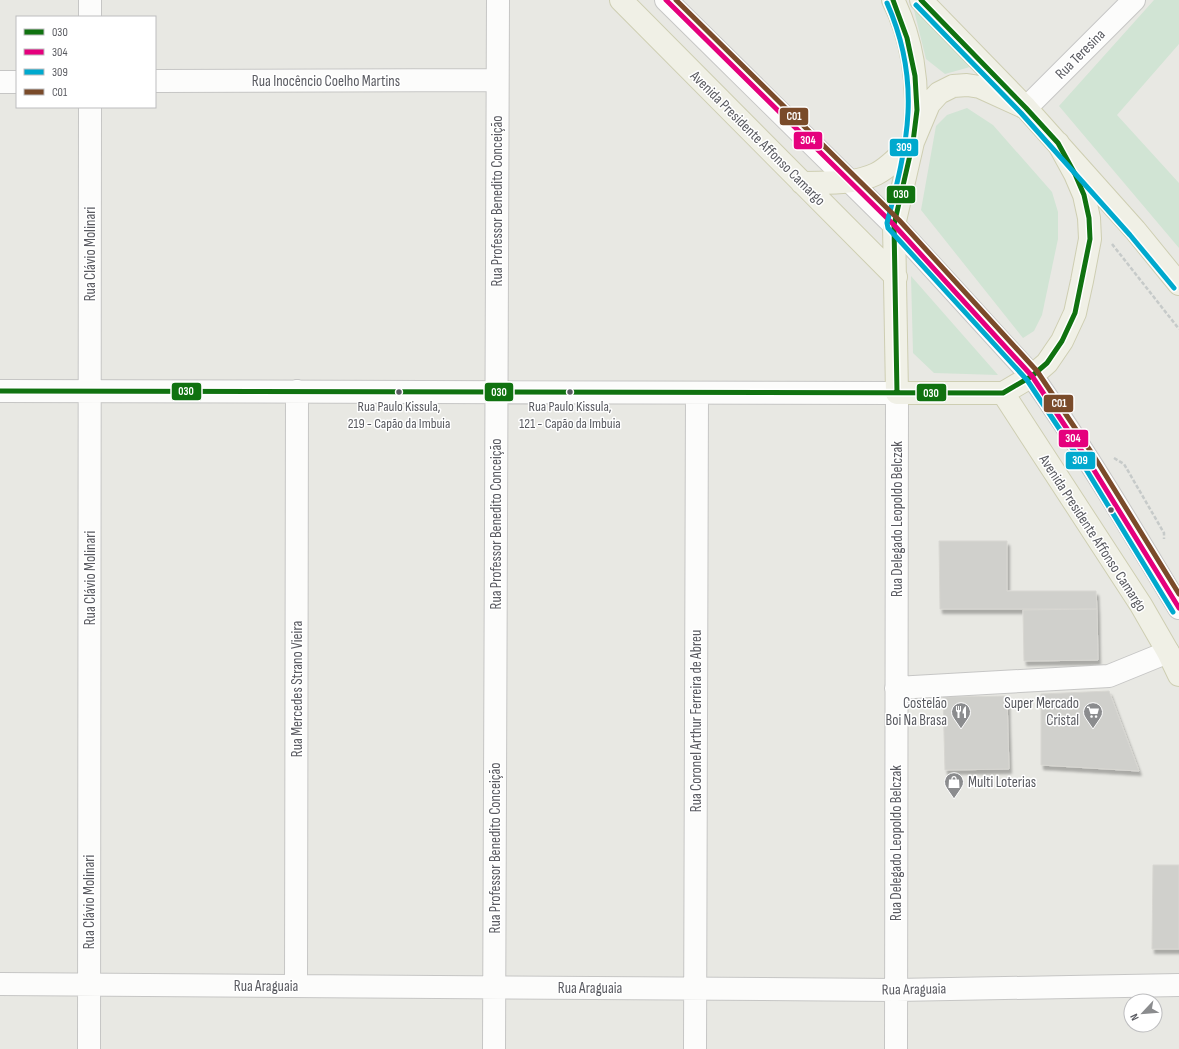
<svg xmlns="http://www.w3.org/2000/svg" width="1179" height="1049" font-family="'Sofia Sans Condensed',sans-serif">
<defs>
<filter id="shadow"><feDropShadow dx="2.5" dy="4.5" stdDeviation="1" flood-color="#0004"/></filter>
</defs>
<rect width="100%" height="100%" fill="#e8e8e3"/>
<path fill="#d1e4d4" d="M1154,0H1179V44L1117,115L1179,183V248L1059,106Z
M912,2L971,60L970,67L945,74L926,59Z
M967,108L993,125L1052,192L1058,212V239L1042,315L1034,331L1023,338L921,210L936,126L947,115Z
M911,276L998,375L934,373L913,353Z"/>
<path fill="#d0d0cc" stroke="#d8d7d2" filter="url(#shadow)" d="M939,541H1007V591H1096L1097,609H940Z
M1097,609L1098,660L1024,661L1023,610Z
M1109,691L1139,771L1041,765V694Z
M1007,696L1009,769L945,770L943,697Z
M1153,865H1179V949H1152Z"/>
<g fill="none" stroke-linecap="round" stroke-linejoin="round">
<defs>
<path id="minor" d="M666,0L894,225L1032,376C1085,451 1132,530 1179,608
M90,17V0
M155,81L497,80
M0,82H17
M1026,108L1134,0
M0,391L897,393L896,1049
M896,688L1109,676L1168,652
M0,984L896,990L1179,985
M296,986L297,391
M89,1049L90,107
M494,1049L498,0
M695,1049L697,393"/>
<path id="major" d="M621,0L896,277
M893,0C912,38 919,83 915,125
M921,0L1026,108L1135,230L1179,284
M1026,108L980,87L967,85L953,86L939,93L929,104L913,142L894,225L897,393H1003L1032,376L1047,363L1062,341L1075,313L1082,281L1090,239L1089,218L1084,195L1075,174L1058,143
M802,183C826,182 853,185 876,174C890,167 902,153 913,142
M1003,393L1141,605L1168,652L1179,675"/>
</defs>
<use href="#minor" stroke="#c6c6c5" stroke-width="24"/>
<use href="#major" stroke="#ceceb2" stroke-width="24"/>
<path stroke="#c6cac9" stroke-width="2.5" stroke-dasharray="4 2" stroke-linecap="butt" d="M1112,244L1179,329
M1114,458L1124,464L1164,533V539"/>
<use href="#minor" stroke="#fcfcfb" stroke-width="22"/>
<use href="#major" stroke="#f0f0e6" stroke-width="22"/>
<defs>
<path id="bus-1" d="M893,0L907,38L915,76L917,110L913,142L894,225L897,393
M0,391L1003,393L1032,376L1047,363L1062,341L1075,313L1090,239L1089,218L1084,195L1075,174L1058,143L1026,108L921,0"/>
<path id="bus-2" d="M666,0L894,225L1032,376L1089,462L1179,608"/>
<path id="bus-3" d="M887,3C922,82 908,143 887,223L888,228L1027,380L1084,466L1173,612
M916,5L1021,113L1130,235L1174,288"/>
<path id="bus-4" d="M676,0L899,220L1037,371L1095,458L1179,594"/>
</defs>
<use href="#bus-1" stroke="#fff" stroke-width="8"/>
<use href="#bus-2" stroke="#fff" stroke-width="8"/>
<use href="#bus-3" stroke="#fff" stroke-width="8"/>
<use href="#bus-4" stroke="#fff" stroke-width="8"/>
<use href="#bus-1" stroke="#107210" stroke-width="5"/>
<use href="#bus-2" stroke="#e5007d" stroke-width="5"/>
<use href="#bus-3" stroke="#00a9ce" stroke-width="5"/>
<use href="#bus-4" stroke="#7a4b2a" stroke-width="5"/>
</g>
<defs>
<symbol id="restaurant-pin" viewBox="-11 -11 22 30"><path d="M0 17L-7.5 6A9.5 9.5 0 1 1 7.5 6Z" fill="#8b8c8e" stroke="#fff"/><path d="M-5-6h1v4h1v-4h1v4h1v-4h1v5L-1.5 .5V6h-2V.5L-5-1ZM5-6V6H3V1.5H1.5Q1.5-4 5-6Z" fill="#fff"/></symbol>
<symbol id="supermarket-pin" viewBox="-11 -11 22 30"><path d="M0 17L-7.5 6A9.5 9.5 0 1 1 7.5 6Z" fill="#8b8c8e" stroke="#fff"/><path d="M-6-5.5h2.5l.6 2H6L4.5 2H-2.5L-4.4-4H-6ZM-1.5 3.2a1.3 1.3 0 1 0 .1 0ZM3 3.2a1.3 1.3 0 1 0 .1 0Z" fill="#fff"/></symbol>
<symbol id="shop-pin" viewBox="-11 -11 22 30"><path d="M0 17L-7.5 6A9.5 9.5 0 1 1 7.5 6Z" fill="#8b8c8e" stroke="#fff"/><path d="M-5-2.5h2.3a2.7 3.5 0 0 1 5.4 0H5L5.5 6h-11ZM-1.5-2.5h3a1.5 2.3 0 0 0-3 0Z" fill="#fff"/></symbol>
</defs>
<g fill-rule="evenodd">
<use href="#restaurant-pin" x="950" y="701" width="22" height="30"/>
<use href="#supermarket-pin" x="1082" y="701" width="22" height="30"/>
<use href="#shop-pin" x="943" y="771" width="22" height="30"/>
</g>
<g fill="#595a60" stroke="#fff" stroke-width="1.5">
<circle cx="399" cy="392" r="3.5"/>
<circle cx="570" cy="392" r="3.5"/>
<circle cx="1111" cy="510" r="3.5"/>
</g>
<g text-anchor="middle" stroke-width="3" stroke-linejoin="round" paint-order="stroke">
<g font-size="14" fill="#595a60" stroke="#fff">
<text x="399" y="411">Rua Paulo Kissula,<tspan x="399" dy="17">219 - Capão da Imbuia</tspan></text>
<text x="570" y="411">Rua Paulo Kissula,<tspan x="570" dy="17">121 - Capão da Imbuia</tspan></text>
</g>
<g font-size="15" fill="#595a60" stroke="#fff">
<text transform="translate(1080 54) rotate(-45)" y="5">Rua Teresina</text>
<text x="326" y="86">Rua Inocêncio Coelho Martins</text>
<text transform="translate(758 138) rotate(45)" y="5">Avenida Presidente Affonso Camargo</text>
<text transform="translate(497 201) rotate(-90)" y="5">Rua Professor Benedito Conceição</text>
<text transform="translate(90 254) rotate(-90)" y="5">Rua Clávio Molinari</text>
<text transform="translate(897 519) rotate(-90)" y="5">Rua Delegado Leopoldo Belczak</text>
<text transform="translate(496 524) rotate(-90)" y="5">Rua Professor Benedito Conceição</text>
<text transform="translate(1093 533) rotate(57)" y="5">Avenida Presidente Affonso Camargo</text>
<text transform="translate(90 578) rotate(-90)" y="5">Rua Clávio Molinari</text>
<text transform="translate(297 689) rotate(-90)" y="5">Rua Mercedes Strano Vieira</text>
<text transform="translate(696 721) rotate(-90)" y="5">Rua Coronel Arthur Ferreira de Abreu</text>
<text transform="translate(896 843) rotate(-90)" y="5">Rua Delegado Leopoldo Belczak</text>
<text transform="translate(495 848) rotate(-90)" y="5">Rua Professor Benedito Conceição</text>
<text transform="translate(89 902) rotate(-90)" y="5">Rua Clávio Molinari</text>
<text x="266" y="991">Rua Araguaia</text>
<text x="590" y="993">Rua Araguaia</text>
<text transform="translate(914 989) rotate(-1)" y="5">Rua Araguaia</text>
</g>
<g font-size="15" fill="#595a60" stroke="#fff" text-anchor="end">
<text x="947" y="708">Costelão<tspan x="947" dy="17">Boi Na Brasa</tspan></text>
<text x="1079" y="708">Super Mercado<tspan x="1079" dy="17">Cristal</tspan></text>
<text x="968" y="787" text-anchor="start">Multi Loterias</text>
</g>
</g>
<g stroke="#fff" stroke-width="1.5">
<rect x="779" y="107" width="30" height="19" rx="4" fill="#7a4b2a"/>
<rect x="793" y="131" width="30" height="19" rx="4" fill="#e5007d"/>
<rect x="889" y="138" width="30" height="19" rx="4" fill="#00a9ce"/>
<rect x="886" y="185" width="30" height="19" rx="4" fill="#107210"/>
<rect x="171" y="382" width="31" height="19" rx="4" fill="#107210"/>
<rect x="484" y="382" width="30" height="20" rx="4" fill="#107210"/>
<rect x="916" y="383" width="31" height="19" rx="4" fill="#107210"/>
<rect x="1043" y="394" width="31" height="19" rx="4" fill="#7a4b2a"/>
<rect x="1058" y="429" width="31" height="19" rx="4" fill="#e5007d"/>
<rect x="1065" y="451" width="31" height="19" rx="4" fill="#00a9ce"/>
</g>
<g font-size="11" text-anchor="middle" font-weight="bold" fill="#fff">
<text x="794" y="120">C01</text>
<text x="808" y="144">304</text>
<text x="904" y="151">309</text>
<text x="901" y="198">030</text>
<text x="186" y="395">030</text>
<text x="499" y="396">030</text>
<text x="931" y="397">030</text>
<text x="1059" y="407">C01</text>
<text x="1073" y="442">304</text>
<text x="1080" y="464">309</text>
</g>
<rect x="16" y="16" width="140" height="92" fill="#ffffff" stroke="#bdbdbf"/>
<rect x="24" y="29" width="20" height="6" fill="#107210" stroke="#bdbdbf"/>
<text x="52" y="36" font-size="12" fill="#595a60">030</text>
<rect x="24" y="49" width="20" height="6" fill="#e5007d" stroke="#bdbdbf"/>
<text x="52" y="56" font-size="12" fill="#595a60">304</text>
<rect x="24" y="69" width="20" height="6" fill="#00a9ce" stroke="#bdbdbf"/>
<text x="52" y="76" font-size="12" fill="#595a60">309</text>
<rect x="24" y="89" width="20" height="6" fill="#7a4b2a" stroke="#bdbdbf"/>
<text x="52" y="96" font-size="12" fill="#595a60">C01</text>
<g transform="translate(1143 1013) rotate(244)"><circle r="19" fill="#ffffff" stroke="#bdbdbf"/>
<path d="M0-3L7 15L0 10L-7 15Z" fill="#8b8c8e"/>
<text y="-6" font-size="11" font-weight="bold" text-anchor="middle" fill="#595a60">N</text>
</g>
</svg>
